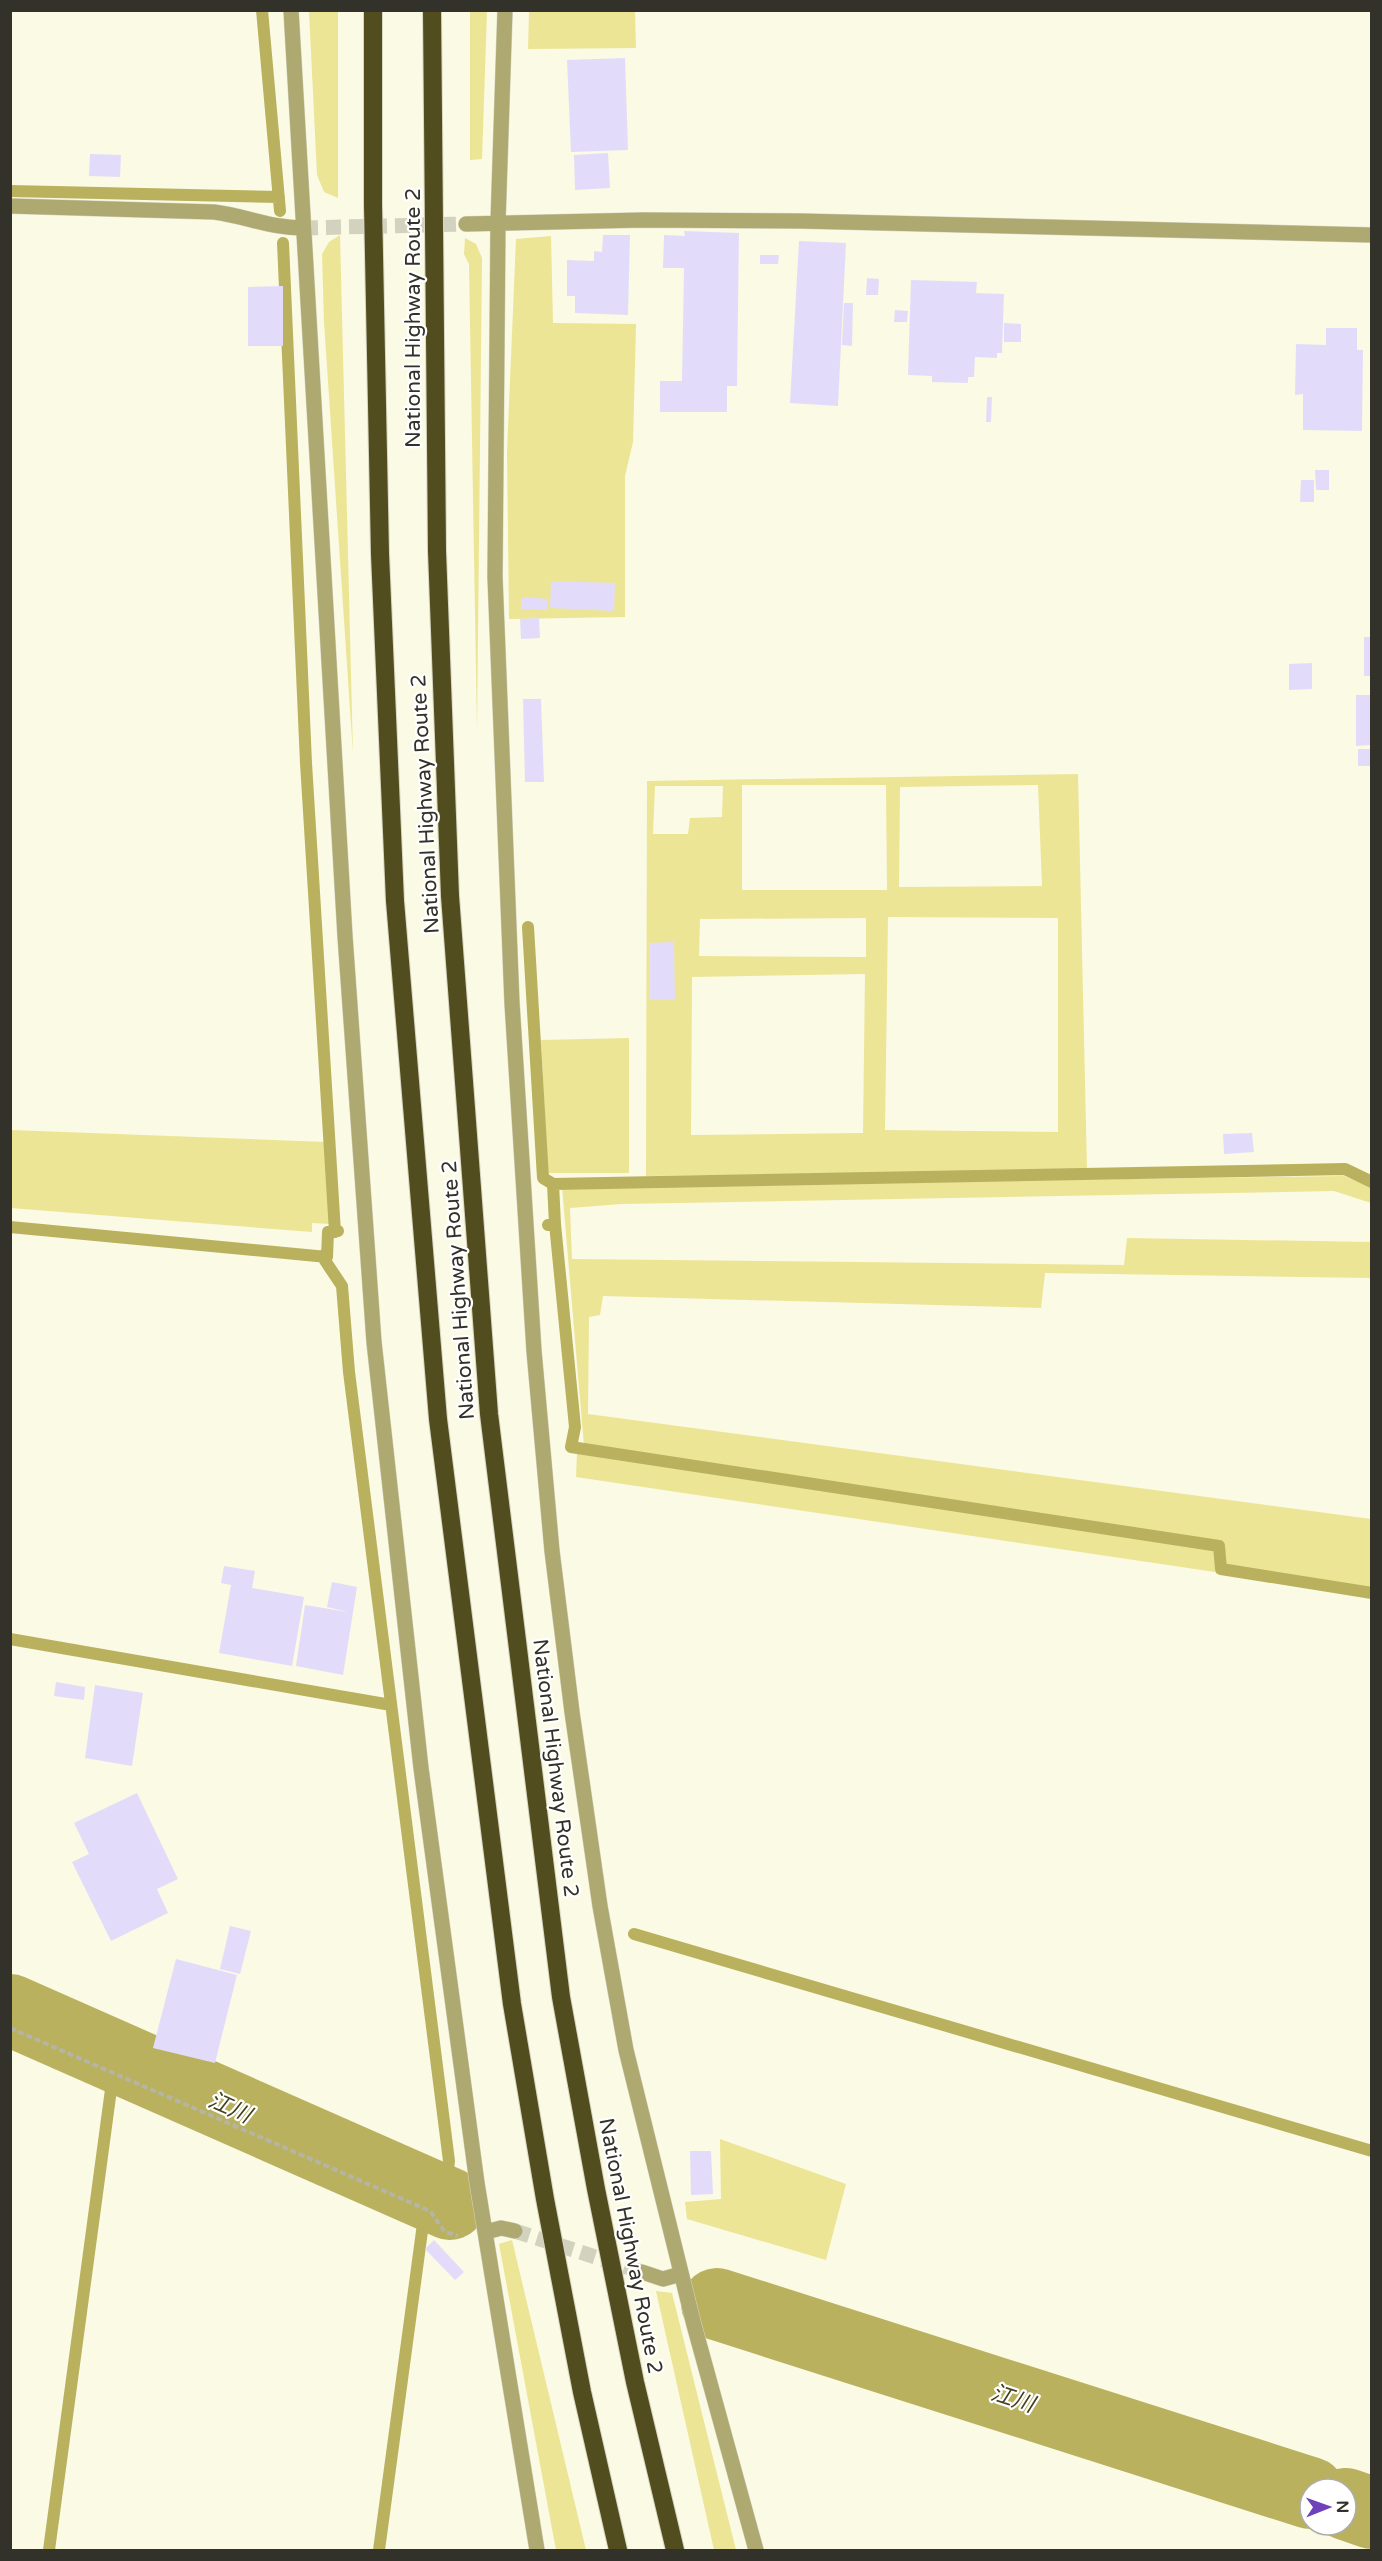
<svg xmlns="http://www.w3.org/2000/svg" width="1382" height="2561" font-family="'Varela Round','Noto Sans JP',sans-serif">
<rect width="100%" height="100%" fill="#fbfae4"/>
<path fill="#ece596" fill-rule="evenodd" d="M309,11H338V198L324,192L317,175Z
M470,11H487L482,159L470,160Z
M529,11H635L636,48L528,49Z
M340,235L353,754L324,322L322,254L329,242Z
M551,236L553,323L636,324L633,442L625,476V617L509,619L507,452L516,239Z
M465,238L476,244L482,258L477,730L469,264L464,254Z
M1078,774L1087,1170L646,1176L647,781ZM742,785H886L887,890H742ZM1038,785L1042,886L899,887L900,787ZM655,786H723L722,817L690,818L688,834H653ZM888,917L1058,918V1132L885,1130ZM866,918V957L699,956L700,919ZM865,974L863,1133L691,1135L692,977Z
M629,1038V1173H548L541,1040Z
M11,1130L325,1142L331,1224L312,1223V1232L11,1208Z
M1344,1176L1371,1187V1203L1334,1191L621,1204L570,1208L572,1259L1124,1265L1127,1238L1371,1242V1278L1045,1273L1041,1308L603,1296L600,1315L589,1317L588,1414L1371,1519V1589L1225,1566L1224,1542L584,1446L562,1187Z
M577,1453L1215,1550V1572L576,1477Z
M720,2139L846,2184L826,2260L687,2219L685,2202L721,2199Z
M512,2240L586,2550H556L499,2244Z
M656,2291L672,2293L736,2550H714Z"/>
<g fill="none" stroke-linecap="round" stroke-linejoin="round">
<path stroke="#b9b15e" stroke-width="12" d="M262,10L280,211
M10,191L279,197
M283,243L306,763L335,1232
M528,927L543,1178L553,1184
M555,1224L575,1427L571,1447L1219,1546L1221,1569L1372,1593
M548,1225L555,1224L553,1184L1345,1169L1372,1182
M10,1227L327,1257L328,1232L338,1231
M322,1256L342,1286L349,1372L449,2161L444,2201
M10,1639L391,1705
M634,1934L1372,2151
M114,2065L115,2056
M49,2550L112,2082
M379,2550L427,2194"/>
<path stroke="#b9b15e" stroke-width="72" d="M10,2010L450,2204
M717,2304L1310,2493
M1346,2504L1372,2513"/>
</g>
<path fill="#e2dcfa" d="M625,58L628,150L571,152L567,60Z
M608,153L610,188L575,190L574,155Z
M90,154L121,155L120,177L89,176Z
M684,231L739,233L737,386H727V412H660V381H682L684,268H663L664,235L685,236Z
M603,235H630L628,315L575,313V296H567V260L594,261V251L602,252Z
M799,241L846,243L838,406L790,403Z
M760,255H779L778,264H760Z
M867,278L879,279L878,295H866Z
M911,280L977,282L976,293L1004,294L1002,353H997V358L975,357L974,377H968V383L932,382V376L908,375Z
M283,286V346H248V287Z
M844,303H853L852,346L842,345Z
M895,310L908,311L907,322H894Z
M1004,323L1021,324V342H1004Z
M1326,328H1357V350H1363L1362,431L1303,430V394L1295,395L1296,344L1326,345Z
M987,397H992L991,422H986Z
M1315,470H1329V490H1316Z
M1301,480H1314V502H1300Z
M551,581L615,583L614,611L550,608Z
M522,597L548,599L547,610L521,609Z
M539,618L540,638L521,639L520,619Z
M1364,637H1372V676H1364Z
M1312,663V689L1289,690V664Z
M1356,695H1372V745L1356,746Z
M523,699H541L544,782H525Z
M1358,749H1372V766H1358Z
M674,942L675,1000H649V943Z
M1252,1133L1254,1152L1224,1154L1223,1134Z
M224,1566L255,1571L252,1588L304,1597L292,1666L219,1653L231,1585L221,1583Z
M332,1582L357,1587L343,1675L296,1666L305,1605L348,1612L327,1607Z
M56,1682L85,1687L84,1700L54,1696Z
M95,1685L143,1693L132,1766L85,1758Z
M137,1793L178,1879L157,1889L168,1913L111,1941L72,1862L89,1854L74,1823Z
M230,1926L251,1931L240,1974L220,1969Z
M176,1959L237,1975L215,2063L153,2048Z
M690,2151H711L713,2194L691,2195Z
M434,2240L464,2272L455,2280L425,2249Z"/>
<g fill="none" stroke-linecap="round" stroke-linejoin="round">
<path stroke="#d3d2bf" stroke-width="15" stroke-dasharray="15 8" stroke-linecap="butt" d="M303,228L466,224
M515,2231L642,2272"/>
<defs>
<path id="minor" d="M291,10L345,936L374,1342L421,1768L477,2183L537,2550
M505,10L498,222L495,577L512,1003L534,1351L552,1551L572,1712L600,1906L626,2050L694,2325L756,2550
M10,206L214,212C246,216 270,228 303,228
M466,224L643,220L801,221L1372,235
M486,2232L501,2228L515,2231
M642,2272L663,2279L681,2274"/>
<path id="highway" d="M373,10V205L380,554L395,901L438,1419L512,2004L545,2199L582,2392L618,2550
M432,10L437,551L450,896L489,1414L561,1997L596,2189L635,2382L675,2550"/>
</defs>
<use href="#minor" stroke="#d7d6c3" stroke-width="16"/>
<use href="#highway" stroke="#d7d6c3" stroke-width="20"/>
<path stroke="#b6b5a3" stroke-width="4" stroke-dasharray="6 3" stroke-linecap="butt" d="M10,2028L430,2211L445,2232L458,2236"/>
<use href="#minor" stroke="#aea971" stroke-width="15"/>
<use href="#highway" stroke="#514d1e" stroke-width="18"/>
</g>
<g text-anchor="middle" stroke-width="4.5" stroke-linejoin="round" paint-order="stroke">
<g font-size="21" fill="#33322a" stroke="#fff">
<text transform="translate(413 318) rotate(-90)" y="7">National Highway Route 2</text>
<text transform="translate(425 804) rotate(-93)" y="7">National Highway Route 2</text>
<text transform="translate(458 1290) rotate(-94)" y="7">National Highway Route 2</text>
<text transform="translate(556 1768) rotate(83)" y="7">National Highway Route 2</text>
<text transform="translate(631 2246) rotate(79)" y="7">National Highway Route 2</text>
</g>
<g font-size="22" font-style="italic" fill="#43401b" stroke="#fff">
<text transform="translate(230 2107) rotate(24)" y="8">江川</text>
<text transform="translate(1013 2398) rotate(18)" y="8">江川</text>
</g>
</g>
<rect width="1382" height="2561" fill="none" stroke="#33322a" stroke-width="24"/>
<g transform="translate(1328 2507) rotate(89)"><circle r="28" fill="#ffffff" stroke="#adadaa" stroke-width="1.5"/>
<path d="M0-4.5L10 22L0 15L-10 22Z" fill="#6d42bb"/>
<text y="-9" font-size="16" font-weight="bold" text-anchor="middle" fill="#33322a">N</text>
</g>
</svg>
